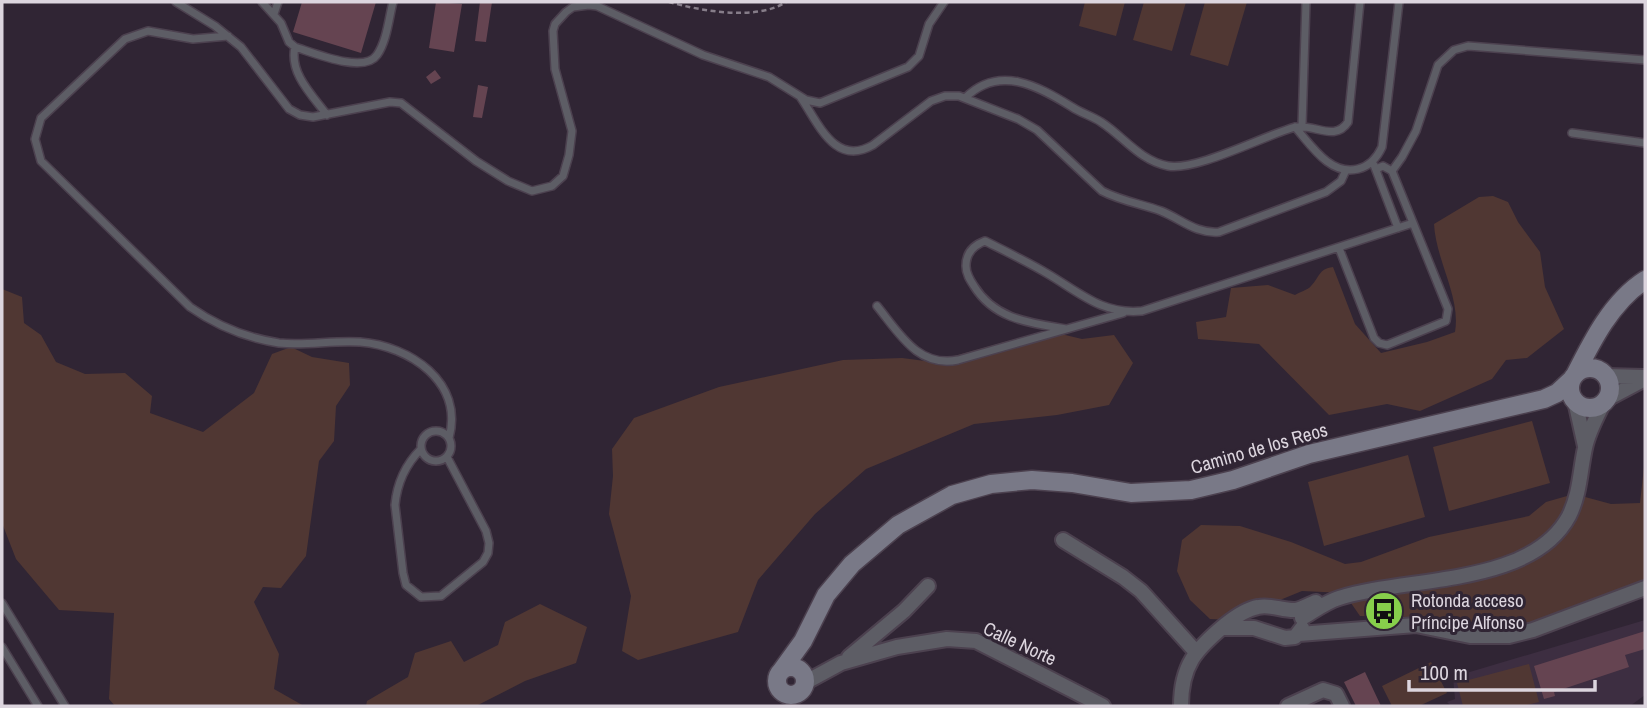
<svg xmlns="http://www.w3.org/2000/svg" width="1647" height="708" font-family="'Archivo Narrow',sans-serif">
<rect width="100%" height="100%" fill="#302534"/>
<path fill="#3d2e41" d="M1645,620V695L1630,706H1451L1447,702L1455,699L1453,677Z"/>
<path fill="#503733" d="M1085,2H1125L1116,36L1079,26Z
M1144,2H1186L1172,51L1133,40Z
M1205,2H1247L1228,66L1190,55Z
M1493,196L1508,202L1518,222L1540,252L1545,287L1564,329L1527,358L1506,360L1492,379L1420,411L1387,404L1329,415L1259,344L1198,339L1196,322L1226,317L1231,288L1268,285L1295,295C1299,292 1308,290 1311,286C1320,277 1318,269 1333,267L1355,324L1381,353L1427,342L1455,332C1461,297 1436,261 1434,224L1479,197Z
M2,289L22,297L24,323L41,335L56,362L85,374L125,373L152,396L150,413L203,432L254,393L272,354L291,347L312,357L349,363L350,385L336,406L334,441L319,461L306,556L281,588L263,587L254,602L279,654L274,689L304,706H115L109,699L114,613L59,610L16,559L2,523Z
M1061,334L1082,339L1114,335L1133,363L1109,405L1057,415L974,424L866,469L815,514L758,580L738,632L638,660L622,651L631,596L609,514L613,476L612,449L634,418L719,387L843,360L902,358L933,362L1019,338Z
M1532,421L1550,483L1449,511L1433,447Z
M1408,455L1425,517L1324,546L1308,482Z
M1645,458V585L1527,626L1501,629L1456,618L1360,616L1344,593L1302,591L1280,600L1265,602L1233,620L1210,619L1190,600L1177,571L1182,540L1201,525L1240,526L1291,542L1345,564L1361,562L1429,537L1529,516L1546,502L1574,494L1611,504L1640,503Z
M540,604L587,627L576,663L525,681L476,706H366L367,701L408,677L415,653L451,641L464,662L498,645L505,622Z
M1431,662L1447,693L1419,706H1392L1382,686Z
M1529,664L1539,702L1523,706H1463L1457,683Z"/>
<path fill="#654451" d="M302,2H376L361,53L293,32Z
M436,2L462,4L454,52L429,48Z
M480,2H492L486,42L475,41Z
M435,70L441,78L431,84L426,77Z
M478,85L488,87L482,118L473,117Z
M1645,631V649L1625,655L1629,667L1554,692L1555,696L1544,699L1534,666Z
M1365,672L1381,706H1356L1344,682Z"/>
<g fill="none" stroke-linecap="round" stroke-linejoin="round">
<defs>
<path id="lane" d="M176,2L215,26L241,47L289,109L300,115L313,117L390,102L401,103L476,161L508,181L532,191L552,186L563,176L569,155L572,131L555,69L553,31L555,24L566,12L573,7L589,5L597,6L703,55L769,77L806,100L820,103L908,67L919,56L929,24L944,2
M262,2L281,23L289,42L295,47C314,53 364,74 377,55C387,41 389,17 393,2
M274,14L278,2
M228,36L193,39L148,31L125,39L41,118L35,139L41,161L190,307C217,326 247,338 279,343C306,346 333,340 360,342C410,346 464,382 449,438
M295,47C289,73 312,95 327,115
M801,98C819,124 835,167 873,145L931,101L945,96H959L1018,119L1037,130L1102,191C1121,201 1142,204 1161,211C1181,219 1196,234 1219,232L1326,192L1341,181L1346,170
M965,98C999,64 1038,86 1072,107C1081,113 1092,116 1101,122C1123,136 1140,161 1168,166C1197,171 1263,136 1295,127C1315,124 1335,142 1348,122L1360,2
M1302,126L1306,2
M1295,127C1311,145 1330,176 1358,169C1370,166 1377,158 1382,147L1399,2
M1572,133L1645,143
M1374,165L1398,228
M1392,171L1402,157L1416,131L1438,65L1454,50L1468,46L1645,60
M1339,248L1374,338L1379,343L1387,345L1446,321L1448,309L1392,171L1383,166L1376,169
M877,306C899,333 918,368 958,360L1123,313
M1066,329C1031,323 995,320 974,286C970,280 966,274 966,266C966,253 974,245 985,241C1007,252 1028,262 1048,274C1080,293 1103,315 1142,311L1413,223
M421 446a15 15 0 1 1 30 0a15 15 0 1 1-30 0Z
M421,449C405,465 397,483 395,505L403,573L406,585L421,597L441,596L483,562L488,553L489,543L486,531L447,457
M2,603L65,706
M2,647L38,706"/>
<path id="street" d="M1606,376L1644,377
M1607,399L1645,379
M1575,401L1585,446
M1063,540L1123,577L1141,591L1196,652
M1302,618C1314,611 1326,602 1339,598C1406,576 1531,587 1569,516C1580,494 1580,471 1585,448C1588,433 1596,418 1603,404
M1222,628H1254L1285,638L1295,637L1302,628
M1299,634L1416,625L1470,636H1509L1533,630L1645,588
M849,657L904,611L928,586
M806,682L841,663L897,647L947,639L976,641L1103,706
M1181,706C1181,665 1196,649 1225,625C1235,617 1246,609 1258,607C1271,604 1283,611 1296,610C1302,609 1310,604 1316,602
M1288,706L1323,690L1336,694L1342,706"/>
<path id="secondary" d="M1570 388a20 20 0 1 1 40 0a20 20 0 1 1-40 0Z
M1575,375C1592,341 1612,301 1645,280
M777 681a14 14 0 1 1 28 0a14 14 0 1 1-28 0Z
M782,670L803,641L826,595L852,564L898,525L952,495L991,484L1032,480L1072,483L1131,493L1191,490L1233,480L1309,454L1544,399L1557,393L1571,380"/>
</defs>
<use href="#lane" stroke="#4c414f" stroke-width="10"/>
<use href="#street" stroke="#4c414f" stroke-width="18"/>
<use href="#secondary" stroke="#4c414f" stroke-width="21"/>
<path stroke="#867d89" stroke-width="2.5" stroke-dasharray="5 3.5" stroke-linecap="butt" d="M669,2C701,11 757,21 786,2"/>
<use href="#lane" stroke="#5d5d65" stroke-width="7"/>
<use href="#street" stroke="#5d5d65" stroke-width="14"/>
<use href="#secondary" stroke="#797987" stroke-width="18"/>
</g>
<defs>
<symbol id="bus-disc" viewBox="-11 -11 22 22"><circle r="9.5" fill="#87cf4b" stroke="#302534"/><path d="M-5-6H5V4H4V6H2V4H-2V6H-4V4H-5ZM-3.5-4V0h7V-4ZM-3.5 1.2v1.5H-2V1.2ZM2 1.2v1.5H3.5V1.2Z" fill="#111"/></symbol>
</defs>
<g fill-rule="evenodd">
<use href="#bus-disc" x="1362" y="589" width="44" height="44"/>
</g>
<g text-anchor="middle" stroke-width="6" stroke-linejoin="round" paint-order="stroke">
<g font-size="19" fill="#dcd5de" stroke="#302534">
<text transform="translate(1259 448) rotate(-16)" y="7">Camino de los Reos</text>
<text transform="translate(1020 643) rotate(25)" y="7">Calle Norte</text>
</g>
<g font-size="19" fill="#dcd5de" stroke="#302534" text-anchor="start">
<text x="1411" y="607">Rotonda acceso<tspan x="1411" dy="22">Príncipe Alfonso</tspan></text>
</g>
</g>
<rect width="1647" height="708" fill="none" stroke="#dcd5de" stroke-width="7"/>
<path d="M1409 680v10h186v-10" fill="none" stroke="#dcd5de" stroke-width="3.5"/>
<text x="1420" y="680" font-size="21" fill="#dcd5de" stroke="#302534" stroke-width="5" paint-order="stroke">100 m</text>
</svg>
